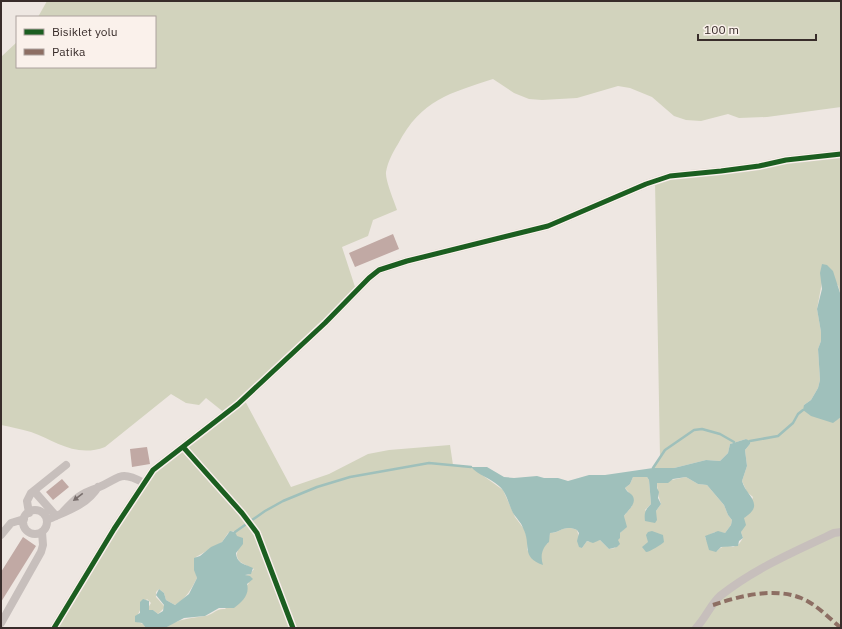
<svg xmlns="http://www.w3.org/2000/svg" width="842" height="629" font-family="'IBM Plex Sans',sans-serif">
<rect width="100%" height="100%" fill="#eee7e2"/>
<path fill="#d2d3bd" d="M47,1H841V107L767,117L739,118L728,114L701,121L686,120L674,116L652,97L630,88L618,86L577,98L542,100L529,99L514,93L493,79C450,93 421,100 398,144C393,152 388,161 386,172C385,180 394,201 397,210L373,220L368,236L342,247L356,290L244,399L291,487L329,474L368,454L389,450L450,445L453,465L471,467L503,490L515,517L524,529L528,540L527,550L541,560L540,558L544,545L548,543L550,533C559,534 563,524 577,530L582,548L587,541L589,542L600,540L609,549L615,548L620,533L625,528L624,516L632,506L631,495L625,488L630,484L633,477H647L649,480L651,504L645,510L656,520V511L661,504C659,499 657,488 657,483L686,477L698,484L707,485L724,505L728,515L732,520L731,525L725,533L715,532L705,537L710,547L717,551C721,546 728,545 733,547L739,544L743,538L741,532L744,517L747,516L753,497L747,492L742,481L747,466L745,450L750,444L746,439L730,444L728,453L720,461L706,460L674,468H653L660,457L655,181L841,154V296L838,285L822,282L817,309L821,332V341L818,349L820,380L818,388L811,400L804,405L836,420L841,417V628H165C180,618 188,619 205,616C213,615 216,608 225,609L249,583L245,576L250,574L254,569C244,564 232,561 239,548L235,532L233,531L228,533L222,542L196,557L194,566L197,578C191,589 187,598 175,605L166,600L164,593L159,589L156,592V597L165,607L158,614L153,610H149L148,608L151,603L147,599C141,606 139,613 135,621L143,624L146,628H54L153,470L226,414L206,398L199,405L186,403L171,394L105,447C76,458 56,441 31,432C21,429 11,427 1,425V57L17,42V67H155V17H38Z"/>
<path fill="#9fc0bb" d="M822,264L827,265L833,271L841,296V417L833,423L811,416L803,410L804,405L811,400L818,388L820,380L818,349L821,341V332L817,309L822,289L820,273Z
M746,439L750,441V444L745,450L747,466L742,481C746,496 766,504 744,518L746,525L741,532L743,538L739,541L738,546L721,547L716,552L709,550L705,536L718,531L725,533L731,525L732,520L728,515L724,505L707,485L698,484L686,477L673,479L668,483H657V488L659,492L658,498L661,504L656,511L657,520L655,523L645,521C644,513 645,510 651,504L649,480L647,477H633L630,484L625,488C627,492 629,492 632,495C638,503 628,510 624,516L627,527L620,533V538L618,540L620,544L617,547L609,549L600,540L593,543L587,541L582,548L579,547L577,541L579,533L577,530C564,524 560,533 550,533L549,542C542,548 540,556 543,565C520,557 532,545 523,528C521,522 516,518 513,513C508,503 507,493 499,486C490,478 478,475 471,467H487L504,477L514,478L537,476L544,478H558L568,481L589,475H605L653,468H674L706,460L720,461L728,453L730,444Z
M230,531L235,532L237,536L243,538V544L236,553C237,564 245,564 253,568L251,574L245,575L250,576L253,579L247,584C250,595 242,602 234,608H219L205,616L184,618L165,628H146L142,623L135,622V616L140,613V602L143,599L149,601V610H153L158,614L163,611L164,605L156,595L159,589L164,593L166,600L175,605L189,594L197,578L194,570V558L200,556L211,547L222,542Z
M652,531L663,535L664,542C662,544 650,552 646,552L642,547L648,542L646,535L648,532Z"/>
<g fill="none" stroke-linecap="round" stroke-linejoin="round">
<path stroke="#9fc0bb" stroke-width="2.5" d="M750,441L778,436L793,423L798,414L803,410
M653,468L665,450L694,430L702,429L720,434L734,442
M235,532L265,511L283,501L317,487L350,477L429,463L471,467"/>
</g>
<path fill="#c1a9a4" d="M393,234L399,249L355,267L349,253Z
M147,447L150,464L132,467L130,449Z
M62,479L69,487L53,500L46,492Z
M23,537L36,546L1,602V572Z"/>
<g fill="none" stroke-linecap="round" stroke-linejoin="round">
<path stroke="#c7bfbc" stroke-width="8" d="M184,448L242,513L257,533L293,628
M34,491L56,516
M23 522a12 12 0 1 1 24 0a12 12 0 1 1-24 0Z
M29,513L27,501L31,493L66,465
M62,513C75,499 79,494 97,488C120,479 118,469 144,483
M47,520C66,511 86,506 98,487
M1,535L11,523L24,519
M1,623L41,552L43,545L42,532
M54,628L114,529L153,470L238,404L325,323L369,278L379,270L407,261L548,226L646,184L670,176L721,171L759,166L786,160L841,154
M696,628C705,619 711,604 720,596C754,569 795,551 834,533L841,532"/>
<path stroke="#8d6e63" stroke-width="4" stroke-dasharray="8 4" stroke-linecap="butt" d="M713,605C740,596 773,587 801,598C816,604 829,618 841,628"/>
<defs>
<path id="cycleway" d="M184,448L242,513L257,533L293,628
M54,628L114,529L153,470L238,404L325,323L369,278L379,270L407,261L548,226L646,184L670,176L721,171L759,166L786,160L841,154"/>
</defs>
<use href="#cycleway" stroke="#faf1eb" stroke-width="8"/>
<use href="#cycleway" stroke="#1b5e20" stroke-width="5"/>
</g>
<defs><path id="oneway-solid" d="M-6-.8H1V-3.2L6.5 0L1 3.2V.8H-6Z"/></defs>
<use fill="#786e6c" href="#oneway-solid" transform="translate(78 497) rotate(143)"/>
<rect width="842" height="629" fill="none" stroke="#382c2a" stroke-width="4"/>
<rect x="16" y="16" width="140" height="52" fill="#faf1eb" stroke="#aca29e"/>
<rect x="24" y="29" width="20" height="6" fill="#1b5e20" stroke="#aca29e"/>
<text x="52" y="36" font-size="12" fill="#382c2a">Bisiklet yolu</text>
<rect x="24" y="49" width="20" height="6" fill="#8d6e63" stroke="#aca29e"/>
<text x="52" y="56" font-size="12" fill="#382c2a">Patika</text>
<path d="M698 34v6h118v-6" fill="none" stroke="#382c2a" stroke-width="2"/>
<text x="704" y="34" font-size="12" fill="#382c2a" stroke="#faf1eb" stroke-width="3" paint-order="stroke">100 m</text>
</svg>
